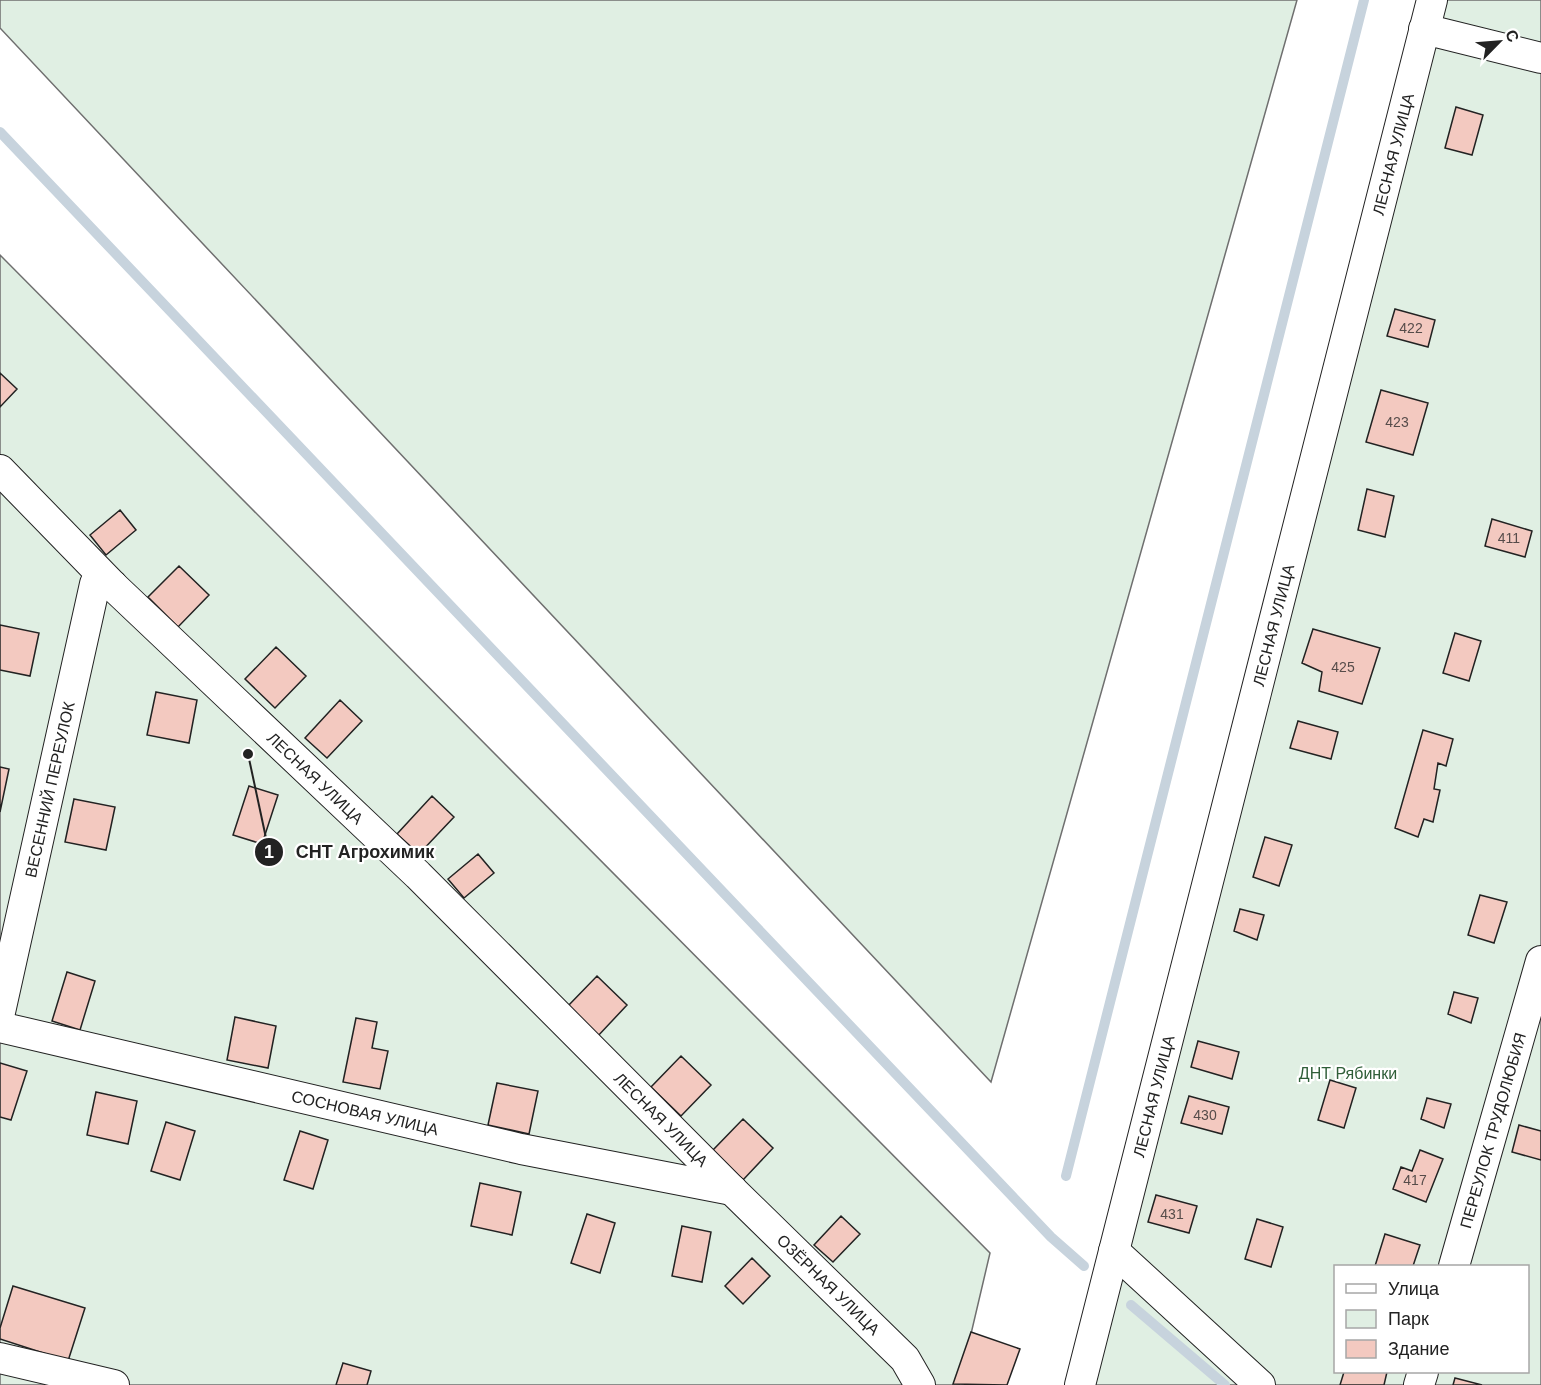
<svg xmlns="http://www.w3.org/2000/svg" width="1541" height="1385" font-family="Helvetica,sans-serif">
<rect width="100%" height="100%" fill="#fff"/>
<path fill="#e0efe3" stroke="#6f6f6f" stroke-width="1.5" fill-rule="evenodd" d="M0,0H1297L991,1082L0,28Z
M1422,0H1541V1385H1070ZM1336,1266H1528V1372H1336Z
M0,255L990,1253L959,1385H0Z"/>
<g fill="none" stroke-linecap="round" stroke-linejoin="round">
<path stroke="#c7d3dd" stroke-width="10" d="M0,132L1051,1237L1084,1266
M1066,1176L1364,0
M1131,1305L1225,1385"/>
</g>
<path fill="#f3c9c0" stroke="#222" stroke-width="1.5" d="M1456,107L1483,115L1472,155L1445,148Z
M1395,309L1435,320L1428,347L1387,336Z
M0,373L17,389L0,407Z
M1381,390L1428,403L1413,455L1366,442Z
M1367,489L1394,496L1385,537L1358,530Z
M120,510L136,530L106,555L90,535Z
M1492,519L1532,531L1525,557L1485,546Z
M179,566L209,595L178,627L148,597Z
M0,625L39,633L30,676L0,670Z
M1313,629L1380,648L1362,704L1319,691L1322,672L1302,663Z
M1455,633L1481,641L1469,681L1443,673Z
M276,647L306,676L275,708L245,679Z
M156,692L197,700L189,743L147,735Z
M340,700L362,721L327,758L305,738Z
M1298,721L1338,732L1331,759L1290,748Z
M1423,730L1453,739L1446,766L1438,763L1434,789L1440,790L1433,822L1424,819L1418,837L1395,828Z
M0,767L9,769L0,812Z
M249,786L278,795L262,844L233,835Z
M432,796L454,817L419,854L397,834Z
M74,799L115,807L106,850L65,842Z
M1265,837L1292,845L1279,886L1253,877Z
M478,854L494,873L464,898L448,879Z
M1480,895L1507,902L1494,943L1468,935Z
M1240,909L1264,915L1257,940L1234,931Z
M67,972L95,981L80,1030L52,1021Z
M597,976L627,1005L597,1037L567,1007Z
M1454,992L1478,998L1471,1023L1448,1014Z
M235,1017L276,1026L268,1068L227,1060Z
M356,1018L377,1022L372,1048L388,1051L380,1089L343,1082Z
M1198,1041L1239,1052L1232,1079L1191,1067Z
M681,1056L711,1085L681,1116L651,1087Z
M0,1063L27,1071L11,1120L0,1117Z
M1330,1080L1356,1088L1344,1128L1318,1120Z
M497,1083L538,1091L529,1134L488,1125Z
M96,1092L137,1101L128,1144L87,1135Z
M1189,1096L1229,1107L1222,1134L1181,1123Z
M1427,1098L1451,1104L1444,1128L1421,1119Z
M743,1119L773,1148L743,1180L713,1150Z
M166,1122L195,1131L180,1180L151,1171Z
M1519,1125L1541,1131V1160L1512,1152Z
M300,1131L328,1140L313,1189L284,1180Z
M1420,1150L1443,1159L1426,1202L1393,1189L1401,1167L1412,1171Z
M480,1183L521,1192L512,1235L471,1226Z
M1156,1195L1197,1206L1189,1233L1148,1222Z
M587,1214L615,1223L600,1273L571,1263Z
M841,1216L860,1234L833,1262L814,1245Z
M1257,1219L1283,1227L1271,1267L1245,1259Z
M682,1226L711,1232L702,1282L672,1276Z
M1385,1234L1420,1245L1413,1266H1375Z
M752,1258L770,1276L743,1304L725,1286Z
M13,1286L85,1308L68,1361L0,1339V1328Z
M971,1332L1020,1349L1007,1385L953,1384Z
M343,1363L371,1371L367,1385H336Z
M1344,1372H1387L1384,1385H1340Z
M1455,1378L1482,1385H1453Z"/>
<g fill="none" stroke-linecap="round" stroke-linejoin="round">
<defs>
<g id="minor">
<path d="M1424,29L1541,58"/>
<path id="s1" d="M0,470L113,586L418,875L732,1190L905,1359L920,1385"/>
<path id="s2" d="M0,1012L95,584L113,586"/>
<path id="s3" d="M0,1027L521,1149L732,1190"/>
<path d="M1114,1251L1260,1385"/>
<path id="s4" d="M1454,1266L1541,961"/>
<path d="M0,1358L114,1385"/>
<path id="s5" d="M1080,1385L1432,0"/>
<path d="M1419,1385L1423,1372"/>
</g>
</defs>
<use href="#minor" stroke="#222" stroke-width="32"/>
<use href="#minor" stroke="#fff" stroke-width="30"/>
</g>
<g text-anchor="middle" stroke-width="4.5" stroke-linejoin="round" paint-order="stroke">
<g font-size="14" fill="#564c4a">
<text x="1411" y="333">422</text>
<text x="1397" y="427">423</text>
<text x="1509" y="543">411</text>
<text x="1343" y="672">425</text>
<text x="1205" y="1120">430</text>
<text x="1415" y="1185">417</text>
<text x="1172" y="1219">431</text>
</g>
<g font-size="16" fill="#222" stroke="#fff">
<text dy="6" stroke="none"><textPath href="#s5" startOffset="1270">ЛЕСНАЯ УЛИЦА</textPath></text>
<text dy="6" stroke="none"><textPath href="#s5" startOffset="784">ЛЕСНАЯ УЛИЦА</textPath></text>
<text dy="6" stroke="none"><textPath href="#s1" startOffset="441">ЛЕСНАЯ УЛИЦА</textPath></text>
<text dy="6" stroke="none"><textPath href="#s2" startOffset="228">ВЕСЕННИЙ ПЕРЕУЛОК</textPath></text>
<text dy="6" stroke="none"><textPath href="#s5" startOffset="298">ЛЕСНАЯ УЛИЦА</textPath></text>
<text dy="6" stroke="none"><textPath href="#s3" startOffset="375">СОСНОВАЯ УЛИЦА</textPath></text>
<text dy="6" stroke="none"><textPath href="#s1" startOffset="927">ЛЕСНАЯ УЛИЦА</textPath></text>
<text dy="6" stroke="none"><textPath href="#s4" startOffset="141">ПЕРЕУЛОК ТРУДОЛЮБИЯ</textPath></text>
<text dy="6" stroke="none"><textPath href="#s1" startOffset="1162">ОЗЁРНАЯ УЛИЦА</textPath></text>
</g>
<g font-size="16" fill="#2f5e38" stroke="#fff">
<text x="1348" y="1079">ДНТ Рябинки</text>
</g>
</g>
<path fill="none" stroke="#222" stroke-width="2" d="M248 754L269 852"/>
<g fill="#222" stroke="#fff" stroke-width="2">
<circle cx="248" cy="754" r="6"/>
<circle cx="269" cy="852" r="15"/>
</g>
<g font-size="18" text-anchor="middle" font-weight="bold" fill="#fff">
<text x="269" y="858">1</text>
</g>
<g font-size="18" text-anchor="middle" font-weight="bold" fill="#222" stroke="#fff" stroke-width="4.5" stroke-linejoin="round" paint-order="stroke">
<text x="365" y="858">СНТ Агрохимик</text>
</g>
<rect x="1334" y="1265" width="195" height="108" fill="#ffffff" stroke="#a7a7a7" stroke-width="1.5"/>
<rect x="1346" y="1284" width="30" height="9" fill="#ffffff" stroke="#a7a7a7" stroke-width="1.5"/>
<text x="1388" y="1295" font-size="18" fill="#222222">Улица</text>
<rect x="1346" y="1310" width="30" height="18" fill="#e0efe3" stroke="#a7a7a7" stroke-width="1.5"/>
<text x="1388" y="1325" font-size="18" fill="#222222">Парк</text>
<rect x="1346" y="1340" width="30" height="18" fill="#f3c9c0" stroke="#a7a7a7" stroke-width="1.5"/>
<text x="1388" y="1355" font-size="18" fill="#222222">Здание</text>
<g transform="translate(1499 42) rotate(65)" stroke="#ffffff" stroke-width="4.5" paint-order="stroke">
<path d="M0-4.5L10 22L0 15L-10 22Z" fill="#222222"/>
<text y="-9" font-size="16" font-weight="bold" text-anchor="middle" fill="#222222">С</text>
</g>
</svg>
